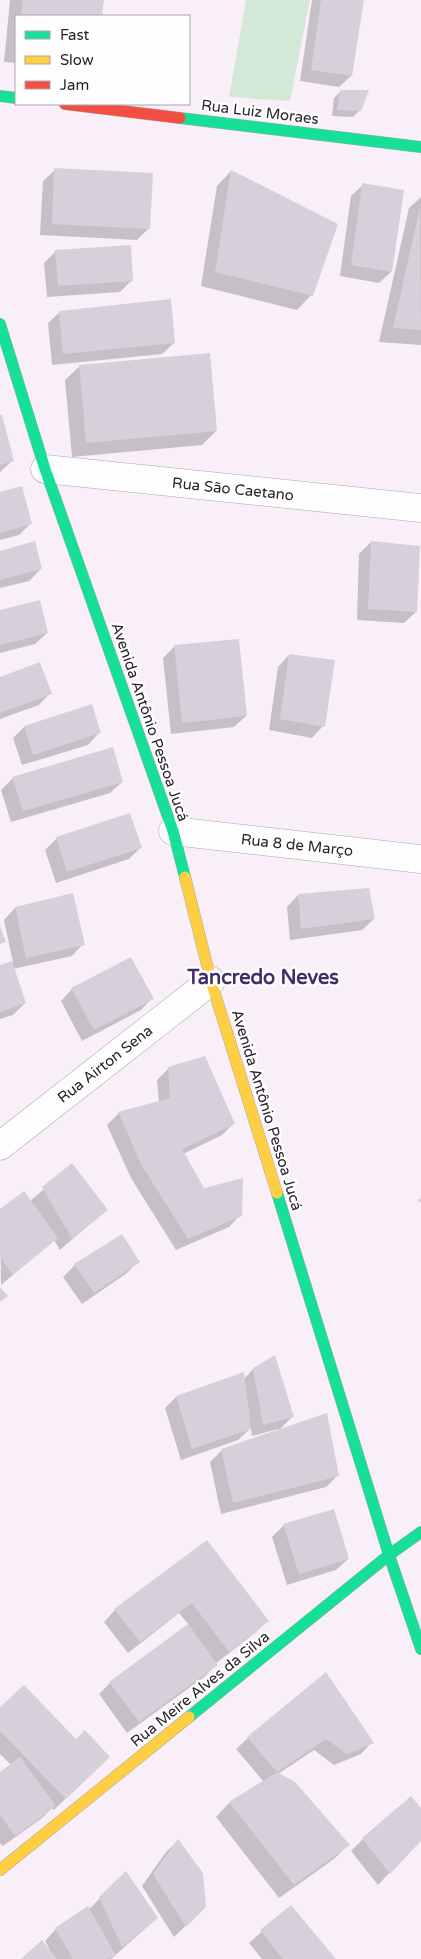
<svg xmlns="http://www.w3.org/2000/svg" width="421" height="1959" font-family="'Varela Round',sans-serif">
<rect width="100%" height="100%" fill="#f8eff9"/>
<path fill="#d4e8d8" d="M246,0H310L290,101L229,97Z"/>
<path fill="#0003" d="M10,0H103L101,16H16V63L4,62Z
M312,0H363L351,76L339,87L300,81Z
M341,91L360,110L353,117L332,116L334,98Z
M55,170L149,228L137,240L40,235L43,181Z
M231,171L311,295L297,310L201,286L217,186Z
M363,185L391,272L379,283L340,276L351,196Z
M421,197V345L379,342L409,208Z
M56,251L132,280L120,292L47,297L44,263Z
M60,312L174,343L162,354L52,365L48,323Z
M80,366L216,431L202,445L72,457L65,380Z
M0,417L13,460L0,472Z
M0,493L31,523L19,535L0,540Z
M371,542L416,612L404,623L357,620L359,554Z
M0,552L41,569L29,581L0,588Z
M0,611L47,633L35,644L0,653Z
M175,646L246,716L234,727L171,734L163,658Z
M289,655L323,726L312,738L269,730L278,667Z
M0,678L50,693L39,705L0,719Z
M24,727L99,733L88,745L22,765L13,738Z
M13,778L122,782L110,793L11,822L1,790Z
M57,838L140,848L129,859L56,883L45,850Z
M298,895L374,919L362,930L290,940L287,907Z
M15,908L83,944L72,956L13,969L25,1003L13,1015L0,1019V967L13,962L4,920Z
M72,989L152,998L141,1010L82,1041L61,1001Z
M169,1068L234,1123L222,1135L183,1154L203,1190L240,1215L229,1227L176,1250L131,1178L107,1125L119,1113L159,1103L157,1080Z
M72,1165L106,1210L60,1250L54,1240L1,1285L0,1210L30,1201Z
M122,1236L138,1261L127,1273L82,1304L63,1277L75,1265Z
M253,1369L292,1417L278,1431V1429L252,1436L251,1428L238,1440L181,1460L165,1408L176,1397L244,1379Z
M222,1450L337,1476L326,1487L221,1514L210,1462Z
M284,1525L348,1559L336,1570L287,1585L272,1537Z
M207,1542L267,1621L256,1632L215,1664L216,1665L204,1677L127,1733L99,1694L110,1683L189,1625L179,1613L128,1653L104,1622L115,1610Z
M326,1674L372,1742L361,1754L334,1765L314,1750L278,1774L348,1845L334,1859L279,1898L216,1817L230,1802L264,1782L236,1749L248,1738Z
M0,1709L76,1740L108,1757L54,1810L52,1808L42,1818L3,1846L0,1843V1773L11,1765L0,1754Z
M421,1810V1839L378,1885L351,1851L363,1839Z
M178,1841L205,1907L174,1937L142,1886L166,1852Z
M126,1873L157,1918L111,1959H23L50,1950L45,1941L56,1929L88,1910Z
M291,1906L334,1959H262L249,1943Z"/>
<path fill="#d6d0db" d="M23,0H104L102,16H21Z
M321,0H364L352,76L311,70Z
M340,90H369L361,111L337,110Z
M54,168L153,173L150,229L52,224Z
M231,170L338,224L313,296L215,272Z
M362,183L404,190L392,272L351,265Z
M420,207L421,330L393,328Z
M131,245L133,281L58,286L55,250Z
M171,299L175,343L63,354L59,311Z
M210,353L217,431L86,443L79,365Z
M0,415H2L14,461L0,465Z
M22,486L32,524L0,533V492Z
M35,541L42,569L0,580V551Z
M371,541L420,546L417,612L368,609Z
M40,600L48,633L0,645V610Z
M239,639L247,716L182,723L174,645Z
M289,654L335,660L325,727L280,719Z
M40,662L52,694L0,713V677Z
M92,704L101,733L33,755L24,726Z
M113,747L123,782L23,811L12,777Z
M130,813L142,848L67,872L56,837Z
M369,888L375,919L301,929L298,894Z
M73,893L85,945L26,958L15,907Z
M0,926L6,942L0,944Z
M131,957L154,999L94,1030L71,988Z
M12,961L26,1003L0,1012V965Z
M205,1056L235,1124L182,1149L204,1188L243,1178L242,1216L188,1239L142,1166L118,1112L170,1098L168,1067Z
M72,1163L108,1210L72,1239L42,1187Z
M24,1191L58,1238L13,1275L0,1257V1209Z
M122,1234L140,1262L94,1293L74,1264Z
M0,1287L8,1296L0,1302Z
M275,1355L294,1417L263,1425L253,1368Z
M244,1372L251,1429L192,1449L176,1396Z
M327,1413L339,1476L233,1503L221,1449Z
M334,1509L349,1559L299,1574L283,1524Z
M207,1540L269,1621L229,1652L192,1603L140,1642L114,1609Z
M188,1624L218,1665L139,1722L109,1682Z
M326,1672L374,1743L347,1754L326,1739L277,1772L247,1737Z
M24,1685L76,1739L85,1730L110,1757L66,1799L0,1731V1707Z
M20,1757L56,1806L15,1836L0,1815V1772Z
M277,1772L295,1782L350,1845L294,1885L229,1802Z
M411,1796L421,1808V1841L390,1874L362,1838Z
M178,1839L203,1873L206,1907L186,1927L153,1874Z
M126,1871L158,1918L122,1947L99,1897Z
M291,1905L336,1959H283L260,1930Z
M88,1906L116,1956L106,1959H73L55,1928Z
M42,1940L57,1959H21Z"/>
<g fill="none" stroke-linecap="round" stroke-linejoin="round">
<defs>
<path id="street" d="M45,469L421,508
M173,831L421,859
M0,1146L211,981"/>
<path id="fast" d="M0,96L16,98
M180,118L421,147
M0,324L45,469L173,831L185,877
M277,1193L389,1555L421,1649
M189,1717L389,1555L421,1532"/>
<path id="slow" d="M185,877L211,981L277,1193
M0,1870L189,1717"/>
<path id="jam" d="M65,104L180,118"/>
</defs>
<use href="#street" stroke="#aea6af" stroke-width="29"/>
<use href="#fast" stroke="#aea6af" stroke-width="12"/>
<use href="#slow" stroke="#aea6af" stroke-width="12"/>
<use href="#jam" stroke="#aea6af" stroke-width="12"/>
<path stroke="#d9d6d9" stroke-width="3" stroke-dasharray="4 4" stroke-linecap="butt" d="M418,1201L421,1200"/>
<use href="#street" stroke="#fefdfe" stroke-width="28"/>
<use href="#fast" stroke="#16e098" stroke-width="11"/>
<use href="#slow" stroke="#ffcf43" stroke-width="11"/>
<use href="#jam" stroke="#f24e42" stroke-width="11"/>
</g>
<g text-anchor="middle" stroke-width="5" stroke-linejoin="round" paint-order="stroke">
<g font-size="15" fill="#2b212c" stroke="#fefefe">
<text transform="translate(260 112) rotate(7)" y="5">Rua Luiz Moraes</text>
<text transform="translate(233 489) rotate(6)" y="5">Rua São Caetano</text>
<text transform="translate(150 722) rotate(71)" y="5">Avenida Antônio Pessoa Jucá</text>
<text transform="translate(297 845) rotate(6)" y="5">Rua 8 de Março</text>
<text transform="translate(105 1064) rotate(-38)" y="5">Rua Airton Sena</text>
<text transform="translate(267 1110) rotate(73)" y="5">Avenida Antônio Pessoa Jucá</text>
<text transform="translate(200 1689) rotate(-39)" y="5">Rua Meire Alves da Silva</text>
</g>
<g font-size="20" font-weight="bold" fill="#3f2e69" stroke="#fefefe">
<text x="263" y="984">Tancredo Neves</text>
</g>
</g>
<rect x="15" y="15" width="175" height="90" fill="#fefefe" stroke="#aaa6aa"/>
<rect x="25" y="31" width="25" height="8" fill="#16e098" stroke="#aaa6aa"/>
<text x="60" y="40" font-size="15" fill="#2b212c">Fast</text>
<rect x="25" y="56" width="25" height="8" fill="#ffcf43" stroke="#aaa6aa"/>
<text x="60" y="65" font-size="15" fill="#2b212c">Slow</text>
<rect x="25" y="81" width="25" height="8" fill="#f24e42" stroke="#aaa6aa"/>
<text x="60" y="90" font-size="15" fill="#2b212c">Jam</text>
</svg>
